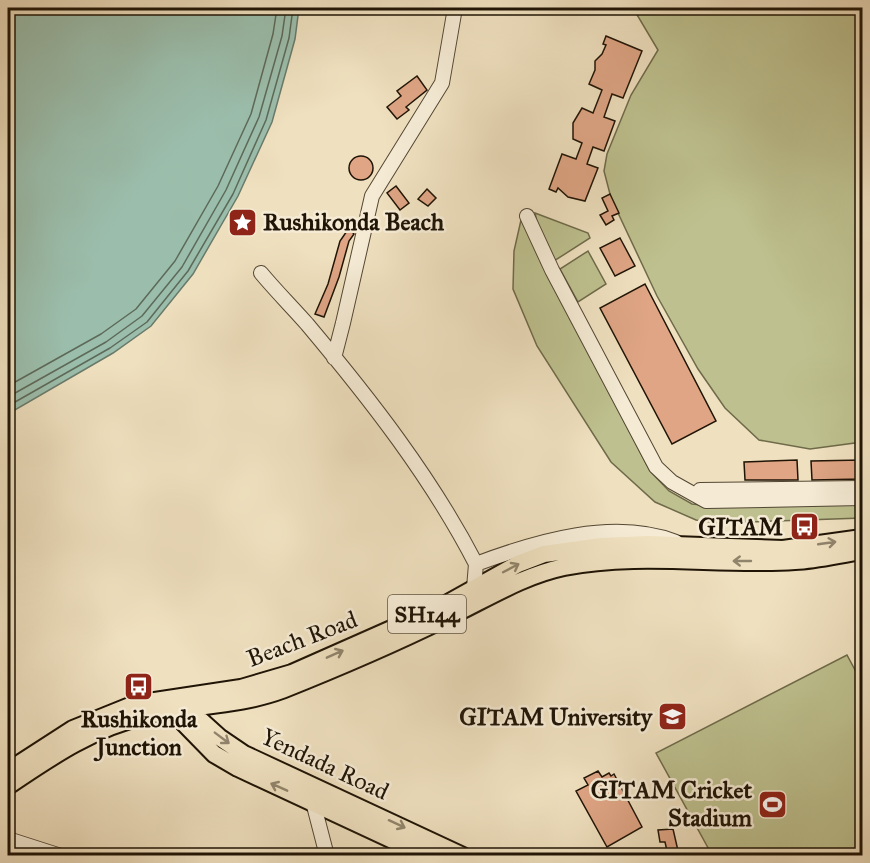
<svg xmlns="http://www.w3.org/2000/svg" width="870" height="863" font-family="'IM FELL Great Primer',serif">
<rect width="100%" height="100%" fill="#efe0bf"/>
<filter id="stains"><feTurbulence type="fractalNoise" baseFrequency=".00333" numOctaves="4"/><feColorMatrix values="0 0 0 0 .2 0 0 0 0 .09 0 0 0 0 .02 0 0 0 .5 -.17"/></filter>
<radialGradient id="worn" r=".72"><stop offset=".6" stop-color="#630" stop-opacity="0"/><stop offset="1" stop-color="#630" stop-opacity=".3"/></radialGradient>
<path fill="#bec18f" stroke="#6e6a4a" stroke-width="1.5" d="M633,8H862V442L810,449L759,440L725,408L698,369L657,296L611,198L604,171L607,154L631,95L658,50Z
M535,213L588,233L590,238L554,261L537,222Z
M521,220L650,471L669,491L692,504L721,507L862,503V518L719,523L696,520L655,502L611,462L537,346L513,289L514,251Z
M588,251L606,284L578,302L560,269Z
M847,655L862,683V855H712L656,753Z"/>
<path fill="#9bbeac" stroke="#697a6a" stroke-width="1.5" d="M8,8H299L295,39L272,122L238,196L193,274L151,326L113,353L8,414Z"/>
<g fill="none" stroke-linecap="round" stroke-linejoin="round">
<path stroke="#5d6959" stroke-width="1.5" d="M8,386L101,334L136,309L175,261L218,186L251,114L273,34L277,8
M8,397L106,342L142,316L182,267L226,190L259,117L282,36L286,8
M8,406L110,348L147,322L188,271L233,194L266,120L289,38L293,8"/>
</g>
<path fill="#dfa585" stroke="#1f1406" stroke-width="1.5" d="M606,36L642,51L623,98L612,94L604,117L615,121L604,151L593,147L587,164L598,168L585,201L568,197L558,188L556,192L549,189L562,154L576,159L582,143L573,139V123L582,108L593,113L602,90L589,84L595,70V61L602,54L606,45L603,44Z
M417,76L427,90L406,107L409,110L397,119L387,107L401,96L397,91Z
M349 168a12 12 0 1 1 24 0a12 12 0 1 1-24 0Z
M396,186L409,203L400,210L387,193Z
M427,189L436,198L428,206L418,199Z
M610,194L619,213L612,216L614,220L606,225L600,215L608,211L602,198Z
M349,228L354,234L349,241L339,277L324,317L315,314L328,284L340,241Z
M620,238L635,266L615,276L600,248Z
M645,284L716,421L672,444L600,308Z
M797,460L798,480H745L744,462Z
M862,460V479L812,480L811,461Z
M598,771L602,777L609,773L611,776L614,774L642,827L607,847L576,791L588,785L584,778Z
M673,829L679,855H668L665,842H660L658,830Z"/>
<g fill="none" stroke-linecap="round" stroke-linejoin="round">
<defs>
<path id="minor" d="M527,216L552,270L656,467L672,482L706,501L862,498
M261,273C276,291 292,307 307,324C370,399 431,477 476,564
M334,358L343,323L372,196L442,83L455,8
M700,490L862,488
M474,588L476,564C537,541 614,518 676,542
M313,802L327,856
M8,839L61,856"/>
<path id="major" d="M168,703L172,711L214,754L238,768L427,856
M185,703L188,709L219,737L244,754L463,856
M8,771L73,729L135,704L241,688L292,673L439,608L518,564L544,554L602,546L648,544L783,549L862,538
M8,786C52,756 95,727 148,715C192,705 239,706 282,690C337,668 391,645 444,619C483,601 521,576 564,567C640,552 719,566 795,561C818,560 840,554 862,551"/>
</defs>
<use href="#minor" stroke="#534734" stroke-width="16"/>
<use href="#major" stroke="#1f1406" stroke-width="20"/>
<use href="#minor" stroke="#f5ebd5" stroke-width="14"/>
<use href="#major" stroke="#efe0bf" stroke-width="16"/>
</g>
<defs><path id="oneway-shaft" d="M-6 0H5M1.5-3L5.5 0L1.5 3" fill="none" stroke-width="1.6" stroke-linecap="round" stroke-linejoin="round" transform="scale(1.5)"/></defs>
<g stroke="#91846c">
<use href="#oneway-shaft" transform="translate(827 543) rotate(-8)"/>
<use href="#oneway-shaft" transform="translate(742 561) rotate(180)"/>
<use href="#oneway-shaft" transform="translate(511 568) rotate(-28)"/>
<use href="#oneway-shaft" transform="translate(335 654) rotate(-24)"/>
<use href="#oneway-shaft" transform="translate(222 738) rotate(37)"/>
<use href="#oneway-shaft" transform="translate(279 787) rotate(-156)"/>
<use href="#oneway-shaft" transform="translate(397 824) rotate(25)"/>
</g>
<defs>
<symbol id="sight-square" viewBox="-11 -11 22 22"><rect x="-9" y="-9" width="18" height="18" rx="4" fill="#8f2418" stroke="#f5ebd5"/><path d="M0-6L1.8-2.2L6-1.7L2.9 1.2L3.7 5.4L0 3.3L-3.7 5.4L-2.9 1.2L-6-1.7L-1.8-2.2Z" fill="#fff"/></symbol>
<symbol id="bus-square" viewBox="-11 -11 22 22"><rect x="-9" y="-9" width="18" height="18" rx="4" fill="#8f2418" stroke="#f5ebd5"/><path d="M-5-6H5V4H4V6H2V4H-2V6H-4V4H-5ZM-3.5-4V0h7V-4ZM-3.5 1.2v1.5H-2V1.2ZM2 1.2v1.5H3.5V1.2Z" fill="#fff"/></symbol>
<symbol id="university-square" viewBox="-11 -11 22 22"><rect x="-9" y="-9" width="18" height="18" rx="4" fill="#8f2418" stroke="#f5ebd5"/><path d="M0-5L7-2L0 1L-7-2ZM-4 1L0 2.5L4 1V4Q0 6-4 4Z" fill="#fff"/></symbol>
<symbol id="stadium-square" viewBox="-11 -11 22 22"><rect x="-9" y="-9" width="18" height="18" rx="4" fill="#8f2418" stroke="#f5ebd5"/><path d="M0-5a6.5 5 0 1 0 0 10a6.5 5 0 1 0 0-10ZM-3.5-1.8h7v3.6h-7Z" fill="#fff"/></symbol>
</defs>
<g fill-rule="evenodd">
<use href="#sight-square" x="226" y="206" width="33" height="33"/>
<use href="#bus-square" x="788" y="510" width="33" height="33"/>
<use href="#bus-square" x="122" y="670" width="33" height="33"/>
<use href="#university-square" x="656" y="700" width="33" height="33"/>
<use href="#stadium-square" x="756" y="788" width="33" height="33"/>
</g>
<g text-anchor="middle" stroke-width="5" stroke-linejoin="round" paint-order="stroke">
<rect fill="#f5ebd5" stroke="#5f5444" stroke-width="1.5" x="388" y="595" width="78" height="38" rx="4.5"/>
<g font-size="22" font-weight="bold" fill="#1f1406">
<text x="427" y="622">SH144</text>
</g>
<g font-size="24" font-weight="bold" fill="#1f1406" stroke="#f5ebd5" text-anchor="end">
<text x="263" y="230" text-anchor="start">Rushikonda Beach</text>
<text x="783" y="535">GITAM</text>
<text x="652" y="725">GITAM University</text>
<text x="139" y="727" text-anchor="middle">Rushikonda<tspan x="139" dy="28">Junction</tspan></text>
<text x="752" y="798">GITAM Cricket<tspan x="752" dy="28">Stadium</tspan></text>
</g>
<g font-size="24" fill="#1f1406" stroke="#f5ebd5">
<text transform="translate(302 639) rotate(-21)" y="8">Beach Road</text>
<text transform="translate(325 764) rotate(25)" y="8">Yendada Road</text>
</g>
</g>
<rect width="870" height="863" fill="none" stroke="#efe0bf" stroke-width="30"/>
<rect x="9" y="9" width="852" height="845" fill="none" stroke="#1f1406" stroke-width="3"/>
<rect x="15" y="15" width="840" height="833" fill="none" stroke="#1f1406" stroke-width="1.5"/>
<rect width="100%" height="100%" filter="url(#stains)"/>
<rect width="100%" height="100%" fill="url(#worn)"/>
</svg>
